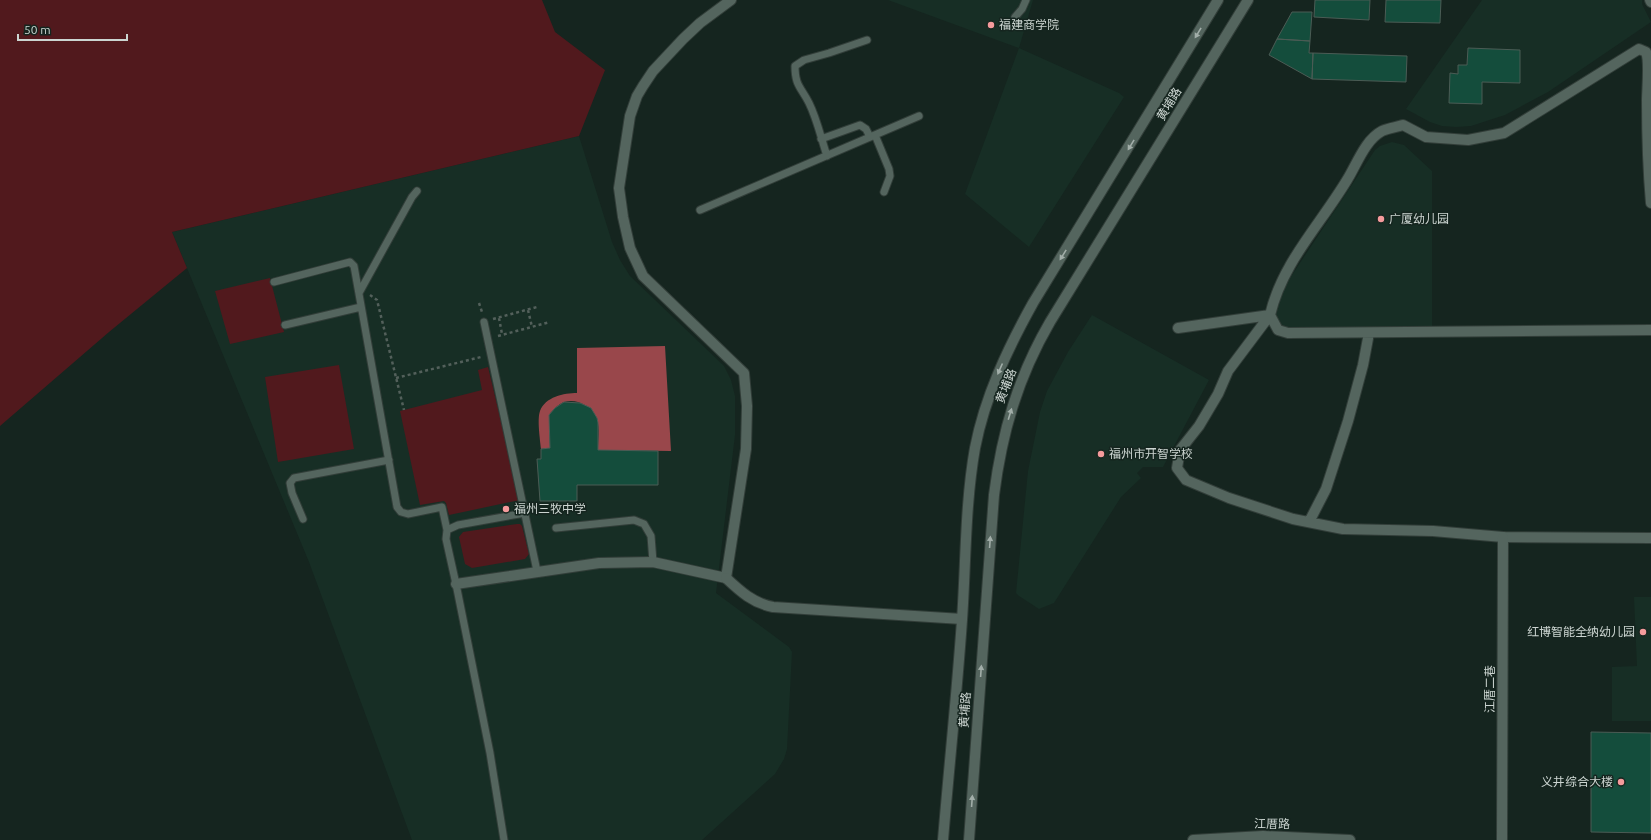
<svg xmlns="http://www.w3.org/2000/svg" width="1651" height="840" font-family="Ubuntu,'Noto Sans SC',sans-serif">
<rect width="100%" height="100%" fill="#15251f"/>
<path fill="#172e25" d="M888,0H1033L1019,48L1119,93L1124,97L1029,247L965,194L1019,48Z
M1482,0H1642V4L1651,22L1548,92L1505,115L1471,126L1456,127L1442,126L1430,122L1406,109Z
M579,136L612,242L620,260L630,276L724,366L731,380L735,396V435L716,593L789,647L792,652L787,749L784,759L775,774L702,840H412L309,562L172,232Z
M1392,142L1404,145L1432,171V328H1288L1282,325L1279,322L1274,311L1280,293L1375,150L1380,146Z
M1092,315L1209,380L1163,467H1143L1137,473L1141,478L1121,497L1054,603L1039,609L1019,596L1016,593L1028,471L1040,412L1047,391L1068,352Z
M1634,597H1651V721H1612V667L1637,666Z"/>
<path fill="#51191d" d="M0,0H542L555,32L605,70L579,136L172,232L187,268L109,332L0,426Z
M270,278L284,332L230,344L215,291Z
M339,365L354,449L278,462L265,377Z
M488,367L520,500L449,515L446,503L444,501L420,505L400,411L482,390L478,370Z
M517,524H520L522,526L529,554L525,559L472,568L465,564L459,537L463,532Z"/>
<path fill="#99474b" d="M665,346L671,451L598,450C598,441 600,428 597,419C593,406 576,398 564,402C558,404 553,410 549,415L550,448L541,449C540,439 537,419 540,411C545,397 564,393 577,393V348Z"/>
<path fill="#144d3c" stroke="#4b5c55" d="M1315,0H1370L1369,20L1314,17Z
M1386,0H1441L1440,23L1385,22Z
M1292,12H1312L1310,41L1277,39Z
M1277,39L1310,41L1309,53H1313L1312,79L1269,55Z
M1468,48L1520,50V83L1482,82V104L1449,103L1450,73L1458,74V65H1467Z
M1313,53L1407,56L1406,82L1312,79Z
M564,402L580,403L591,408L597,418L598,423V450L658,451V485H577V501H540L537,459H541V449L550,448L549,415L555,408Z
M1591,732L1651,733V833L1591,832Z"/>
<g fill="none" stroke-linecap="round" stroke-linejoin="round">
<defs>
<path id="lane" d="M1015,17L1022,9L1026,0
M875,135L889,169L890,176L884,192
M821,139L860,125L866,129L870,137
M827,156C821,138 817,119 809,103C801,87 795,86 795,66L804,60L829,53L867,40
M700,210L919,116
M274,282L350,262L354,266L397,507L401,512L408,514L442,507L447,530
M359,293L412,197L417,191
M484,322L537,571
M285,325L361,307
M303,519L292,493L290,483L294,478L389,460
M556,528L634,520L644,524L651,536L653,562
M504,840L490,753L456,584L446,539L447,530L458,525L525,513"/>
<path id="street" d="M1651,203C1648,169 1647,135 1647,101C1647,89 1650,61 1646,52L1639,49L1504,133L1468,140L1426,137L1403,125C1397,127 1388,128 1382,131C1365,140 1357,164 1347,180C1320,225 1282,263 1270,315L1278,330L1288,333L1651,330
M1270,315L1228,371L1218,394L1199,426L1180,450L1177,468L1186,480L1229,498L1293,519L1343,529L1433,531L1503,537L1651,538
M1178,328L1270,315
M1309,522L1326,489L1348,421L1363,365L1369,333
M456,584L599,563L653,562L726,578L746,449L747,406L744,373L643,276L630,248L623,217L619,188L630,116L637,96L643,86L653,71L683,39L700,23L731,0"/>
<path id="secondary" d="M1650,0L1651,2
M726,578C741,592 753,603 773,607L962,619
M943,840C949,767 957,693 962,620C966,563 965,504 975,448C985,396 1008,348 1033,303L1218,0
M969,840L994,495C1002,432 1018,377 1050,322L1248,0
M1193,840L1263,836L1350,840
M1502,840L1503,537"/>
</defs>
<use href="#lane" stroke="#323e39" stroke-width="9"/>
<use href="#street" stroke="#323e39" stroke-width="12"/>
<use href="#secondary" stroke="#323e39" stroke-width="12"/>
<path stroke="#53605b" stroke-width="2.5" stroke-dasharray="3 3" stroke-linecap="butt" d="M370,295L377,300L404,410
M479,303L482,312
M528,310L532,327
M499,318L502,334
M493,319L537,307
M498,336L550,322
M396,378L481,357"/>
<use href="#lane" stroke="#54655e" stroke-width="7"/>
<use href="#street" stroke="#54655e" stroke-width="10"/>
<use href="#secondary" stroke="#54655e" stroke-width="10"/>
</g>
<defs><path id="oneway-solid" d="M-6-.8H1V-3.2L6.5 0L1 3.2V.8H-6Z"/></defs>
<g fill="#a2aea9">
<use href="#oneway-solid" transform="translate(1198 33) rotate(121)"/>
<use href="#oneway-solid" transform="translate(1131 145) rotate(121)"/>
<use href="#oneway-solid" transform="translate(1063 255) rotate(122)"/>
<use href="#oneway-solid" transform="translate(1000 369) rotate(114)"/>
<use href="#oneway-solid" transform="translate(1010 414) rotate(-73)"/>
<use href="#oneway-solid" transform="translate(990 542) rotate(-86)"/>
<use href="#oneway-solid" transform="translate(981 671) rotate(-86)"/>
<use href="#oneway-solid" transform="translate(972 801) rotate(-86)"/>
</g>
<g fill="#f59b9c" stroke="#15251f" stroke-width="1.5">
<circle cx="991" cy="25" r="4"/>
<circle cx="1381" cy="219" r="4"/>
<circle cx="1101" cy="454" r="4"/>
<circle cx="506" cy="509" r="4"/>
<circle cx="1643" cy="632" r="4"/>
<circle cx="1621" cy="782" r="4"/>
</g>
<g text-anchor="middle" stroke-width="3" stroke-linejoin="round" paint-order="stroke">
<g font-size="12" fill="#ccd5d1" stroke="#15251f" text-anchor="start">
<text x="999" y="29">福建商学院</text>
<text x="1389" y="223">广厦幼儿园</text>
<text x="1109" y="458">福州市开智学校</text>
<text x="514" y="513">福州三牧中学</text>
<text x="1635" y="636" text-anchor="end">红博智能全纳幼儿园</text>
<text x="1613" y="786" text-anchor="end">义井综合大楼</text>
</g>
<g font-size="12" fill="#ccd5d1" stroke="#15251f">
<text transform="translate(1169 104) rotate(-59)" y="4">黄埔路</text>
<text transform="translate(1006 386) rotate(-69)" y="4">黄埔路</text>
<text transform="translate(1490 689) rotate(-90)" y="4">江厝二巷</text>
<text transform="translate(965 710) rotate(-86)" y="4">黄埔路</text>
<text transform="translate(1272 824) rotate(1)" y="4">江厝路</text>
</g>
</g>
<path d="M18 34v6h109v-6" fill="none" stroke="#ccd5d1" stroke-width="2"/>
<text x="24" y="34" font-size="12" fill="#ccd5d1" stroke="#15251f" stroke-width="3" paint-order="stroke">50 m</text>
</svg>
